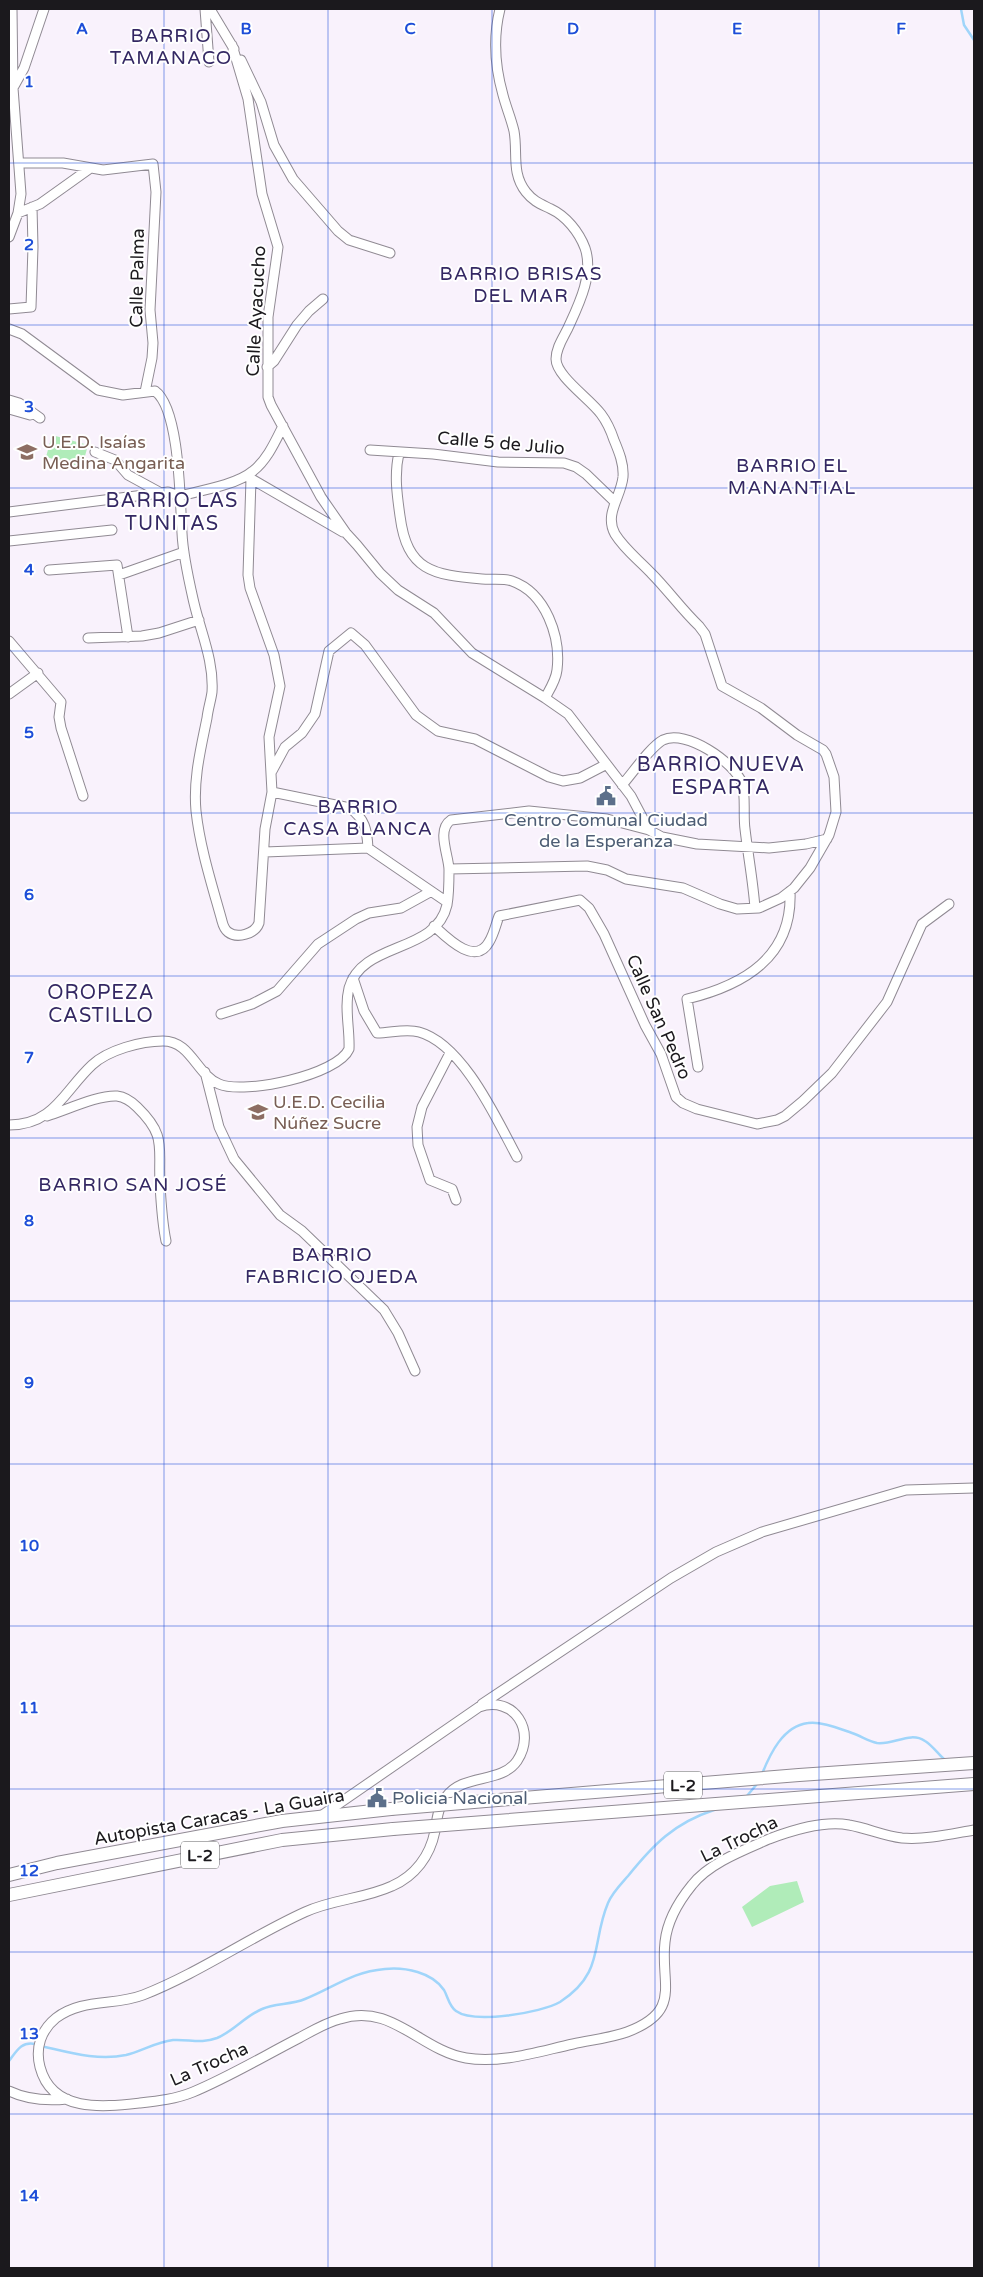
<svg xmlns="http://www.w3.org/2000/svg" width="983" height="2277" font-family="'Varela Round',sans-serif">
<rect width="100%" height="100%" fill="#f9f2fc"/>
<path fill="#b0ecb9" d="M52,435L88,445L82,467L46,457Z
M797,1881L804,1902L752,1927L742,1907L770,1886Z"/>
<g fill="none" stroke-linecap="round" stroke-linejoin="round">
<path stroke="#a0d5fa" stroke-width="2.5" d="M961,9L964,25L974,40
M762,1774C770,1754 783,1726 808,1723C821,1721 840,1729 852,1733C861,1736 868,1741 877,1743C894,1745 910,1731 925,1741C933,1746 938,1754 945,1760
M746,1797L757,1784
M45,2047C71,2053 99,2061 126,2055C142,2051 156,2042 173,2040C189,2039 201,2044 217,2038C234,2031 245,2016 262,2009C275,2003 291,2005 305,1999C335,1987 351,1972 385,1969C405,1967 432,1972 444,1990C448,1997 449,2006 456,2011C474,2024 541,2013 560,2002C605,1973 591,1943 608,1903C612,1893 621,1884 628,1876C653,1845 674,1823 714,1810
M9,2061C16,2052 21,2041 35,2044"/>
<defs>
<path id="minor" d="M205,9L209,62
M210,9L234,49
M232,45L248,99L262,194L278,247L268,317V397L271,405L321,497L346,533L357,545L380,573L398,590L434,613L472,653L545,698L568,714L631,796L649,830
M241,60L261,102L274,145L293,179L338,231L349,240L390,253
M14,86L24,68L44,9
M20,163H63L103,170L153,164L156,192L150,310L153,343L152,358L145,392
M18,213L40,204L89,169
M9,237L18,213L21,194L13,88L12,9
M9,309L31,307L33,247L32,207
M9,329L22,334L98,390L123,395L155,391C180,409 180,502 182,533C183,556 189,581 194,603C201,633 214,661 212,692C211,700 208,709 207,718C201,748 193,779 196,811C200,848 212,885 222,921C223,925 224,929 228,932C237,939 255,934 259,923L265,829L272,792L269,737L280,686L274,655L250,588L248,575L251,479
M267,367L274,361L297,325L309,311L323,299
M9,400L19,403L40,418
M9,409L30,415
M370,450L433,454L498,462L564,463L576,467L586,474L615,502
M95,452L115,460L128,475L161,493
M399,453C394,474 397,495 400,516C407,571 433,575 482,579C492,580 503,578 512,581C546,593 561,637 557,670C556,680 550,689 545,698
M248,477L343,532
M179,496C199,491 237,485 253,471C267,460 275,442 283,426
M9,512L168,492L179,496
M9,541L112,530
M49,570L117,565L128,637
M119,575L184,552
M88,638L142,636L159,633L199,620
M9,641L61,702L59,717L61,728L83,796
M9,694L38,673
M272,771L285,747L302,733L315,714L329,651L351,633L365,645L416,715L438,731L475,739L549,777L563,781L580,778L605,765
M622,785C632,774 650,747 663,740C686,729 734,762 742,783C746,794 743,816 745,829C748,855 753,881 755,908
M272,792L350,808C365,819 367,830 368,848
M265,852L368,848L447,902
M449,869L587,866L607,870L626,879L683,888L720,904L737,909L759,908L781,898L794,888L810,868L829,835L836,812L834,777L826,754L823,750L797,735L761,708L722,686L705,634L699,626C682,610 668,590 651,573C639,560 625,550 615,534C604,514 621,497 623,477C624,464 619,452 614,440C611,431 607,422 601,414C590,399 556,376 556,359C556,348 563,338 568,328C579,304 594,274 585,248C579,232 566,216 551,209C541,204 534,202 526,192C511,173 518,153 514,131C511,118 506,107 503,95C495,67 493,37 500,9
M434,926C446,937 475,967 489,942C494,934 496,924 499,916L580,900L589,908L604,934L645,1025L661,1054L676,1097L683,1103L697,1109L757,1124L777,1120L785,1116L803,1101L832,1073L887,1002L922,924L949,904
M353,978L364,1011L377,1033C391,1033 406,1028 419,1032C463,1044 497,1120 517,1157
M221,1014L252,1004L277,991L318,944L356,919L369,913L401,908L430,892
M450,1053L422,1107L417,1127L418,1145L430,1180L452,1189L456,1200
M698,1067L687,999C744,985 793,957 790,891
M205,1072L219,1127L234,1159L280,1215L302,1231L384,1310L398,1333L415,1371
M47,1116C67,1110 97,1095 117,1096C125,1097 132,1102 137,1107C167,1136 158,1147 160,1184C161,1203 162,1222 166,1241
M9,1125C54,1125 64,1091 92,1065C108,1050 141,1041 163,1041C191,1041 196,1074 219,1084C244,1095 338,1075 349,1049C350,1029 344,1008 349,988C362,941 436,954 447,905C449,894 449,881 449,870C449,856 436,830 451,820L529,811L607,819L649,830L662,837L697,844L769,848L806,844L827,839
M482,1704L671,1578L716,1552L762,1532L906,1490L974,1488
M321,1816L479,1707C514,1695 537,1731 517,1761C501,1784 463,1773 446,1797C438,1807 437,1819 435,1831C430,1856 415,1876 392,1886C364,1899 333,1899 305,1912C250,1937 199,1973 143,1995C115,2006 82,1998 56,2018C41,2030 35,2048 40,2067C52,2113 103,2107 140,2103C158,2101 176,2099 193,2092C229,2077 264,2056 299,2038C312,2031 325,2023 340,2019C391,2002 420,2050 466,2058C501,2064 540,2051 573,2044C591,2040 610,2038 627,2032C683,2011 660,1984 665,1942C667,1922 679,1901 692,1885C709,1863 744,1850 769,1839C793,1830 824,1820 849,1825C867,1828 884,1836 902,1838C926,1840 951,1834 974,1830
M9,2091C26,2099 48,2101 67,2099"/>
<path id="highway" d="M9,1875L57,1863L282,1821L391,1809
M9,1895L282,1840L393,1829"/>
</defs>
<use href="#minor" stroke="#908a93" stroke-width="11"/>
<use href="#highway" stroke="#908a93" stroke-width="14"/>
<use href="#minor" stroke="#fff" stroke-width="9"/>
<use href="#highway" stroke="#fff" stroke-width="12"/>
<defs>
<path id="highway-bridge" d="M391,1809L799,1775L974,1763
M393,1829L974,1784"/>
</defs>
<use href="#highway-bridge" stroke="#908a93" stroke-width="14" stroke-linecap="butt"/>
<use href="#highway-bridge" stroke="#fff" stroke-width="12"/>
</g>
<path fill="none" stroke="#1d4ed8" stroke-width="1" stroke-opacity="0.55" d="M164,9V2268M328,9V2268M492,9V2268M655,9V2268M819,9V2268M9,163H974M9,325H974M9,488H974M9,651H974M9,813H974M9,976H974M9,1138H974M9,1301H974M9,1464H974M9,1626H974M9,1789H974M9,1952H974M9,2114H974"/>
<defs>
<symbol id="school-bare" viewBox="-9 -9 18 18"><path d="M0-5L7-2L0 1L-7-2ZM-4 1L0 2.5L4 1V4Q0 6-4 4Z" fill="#8d6e63" stroke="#fff" stroke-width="2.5" paint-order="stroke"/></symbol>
<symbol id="civic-bare" viewBox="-9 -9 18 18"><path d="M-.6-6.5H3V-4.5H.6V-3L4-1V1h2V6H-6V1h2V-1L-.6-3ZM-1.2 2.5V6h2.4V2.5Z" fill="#5c6f8a" stroke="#fff" stroke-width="2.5" paint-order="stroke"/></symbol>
</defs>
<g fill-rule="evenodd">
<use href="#school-bare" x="13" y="438" width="28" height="28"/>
<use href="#civic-bare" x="592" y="782" width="28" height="28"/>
<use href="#school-bare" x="244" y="1098" width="28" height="28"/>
<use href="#civic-bare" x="363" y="1784" width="28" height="28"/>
</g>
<g text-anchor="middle" stroke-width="4" stroke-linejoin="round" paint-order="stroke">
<g fill="#fff" stroke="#5f5e61" stroke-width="1">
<rect x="664" y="1771.5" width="38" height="27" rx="4"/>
<rect x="181" y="1841.5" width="38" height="27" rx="4"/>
</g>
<g font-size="16" font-weight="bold" fill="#1b191d">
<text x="683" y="1791">L-2</text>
<text x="200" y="1861">L-2</text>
</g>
<g font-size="18" fill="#1b191d" stroke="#fff">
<text transform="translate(137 278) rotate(-89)" y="6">Calle Palma</text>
<text transform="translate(256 311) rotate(-87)" y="6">Calle Ayacucho</text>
<text transform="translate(501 443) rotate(5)" y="6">Calle 5 de Julio</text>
<text transform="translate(659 1017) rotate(66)" y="6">Calle San Pedro</text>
<text transform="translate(219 1817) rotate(-10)" y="6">Autopista Caracas - La Guaira</text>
<text transform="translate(739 1839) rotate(-26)" y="6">La Trocha</text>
<text transform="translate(209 2064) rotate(-24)" y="6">La Trocha</text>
</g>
<g font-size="18" fill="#785e54" stroke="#fff" text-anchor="start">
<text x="42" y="448">U.E.D. Isaías<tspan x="42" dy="21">Medina Angarita</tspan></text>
<text x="273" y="1108">U.E.D. Cecilia<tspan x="273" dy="21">Núñez Sucre</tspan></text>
</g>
<g font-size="18" fill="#4e5e75" stroke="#fff">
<text x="606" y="826">Centro Comunal Ciudad<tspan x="606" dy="21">de la Esperanza</tspan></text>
<text x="392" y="1804" text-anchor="start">Policia Nacional</text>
</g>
<g font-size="19" letter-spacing="1" fill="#342863" stroke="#fff">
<text x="171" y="42">BARRIO<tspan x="171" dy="22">TAMANACO</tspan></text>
<text x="521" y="280">BARRIO BRISAS<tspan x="521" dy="22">DEL MAR</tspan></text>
<text x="792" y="472">BARRIO EL<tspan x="792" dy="22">MANANTIAL</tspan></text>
<text x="358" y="813">BARRIO<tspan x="358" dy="22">CASA BLANCA</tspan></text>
<text x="133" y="1191">BARRIO SAN JOSÉ</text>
<text x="332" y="1261">BARRIO<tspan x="332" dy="22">FABRICIO OJEDA</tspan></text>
</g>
<g font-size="20" letter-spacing="1" fill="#342863" stroke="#fff">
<text x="172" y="507">BARRIO LAS<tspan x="172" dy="23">TUNITAS</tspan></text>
<text x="721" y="771">BARRIO NUEVA<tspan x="721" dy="23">ESPARTA</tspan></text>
<text x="101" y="999">OROPEZA<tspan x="101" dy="23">CASTILLO</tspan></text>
</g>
</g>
<g font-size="16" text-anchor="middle" font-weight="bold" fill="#1d4ed8" stroke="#fff" stroke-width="4" stroke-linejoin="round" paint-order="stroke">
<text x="82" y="34">A</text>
<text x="246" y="34">B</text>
<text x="410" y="34">C</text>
<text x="573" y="34">D</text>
<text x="737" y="34">E</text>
<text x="901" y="34">F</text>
<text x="29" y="87">1</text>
<text x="29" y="250">2</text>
<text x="29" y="412">3</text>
<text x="29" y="575">4</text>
<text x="29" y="738">5</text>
<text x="29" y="900">6</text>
<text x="29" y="1063">7</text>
<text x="29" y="1226">8</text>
<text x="29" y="1388">9</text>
<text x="29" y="1551">10</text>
<text x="29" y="1713">11</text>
<text x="29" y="1876">12</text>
<text x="29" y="2039">13</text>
<text x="29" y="2201">14</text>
</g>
<rect width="983" height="2277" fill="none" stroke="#1b191d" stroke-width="20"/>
</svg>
